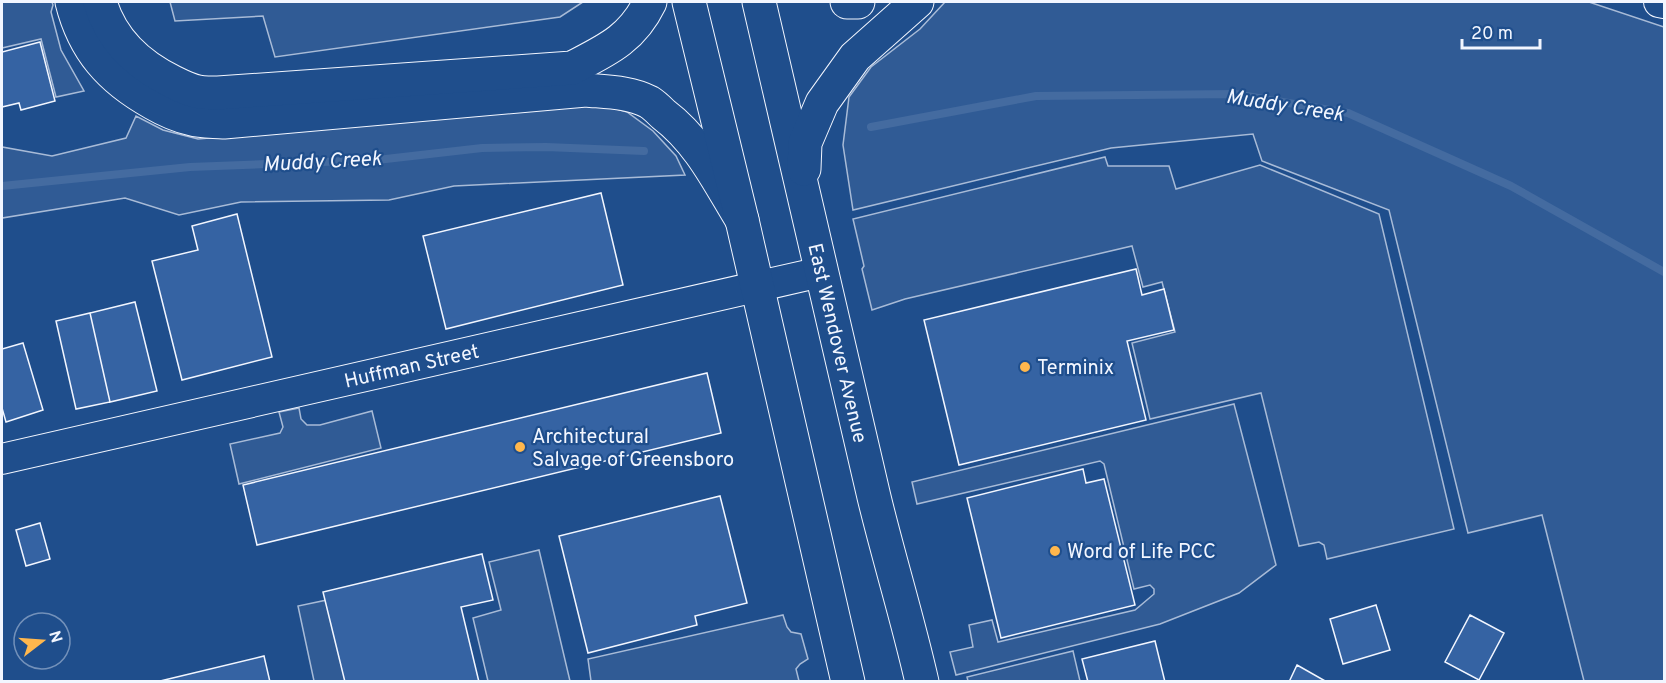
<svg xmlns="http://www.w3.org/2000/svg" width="1666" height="683" font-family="Overpass,sans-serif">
<rect width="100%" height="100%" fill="#1f4e8c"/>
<path fill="#305b95" stroke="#a8bbd7" stroke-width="1.5" d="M2,2H52L53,5L51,12L61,50L84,91L56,97L41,39L2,48Z
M170,2H583L560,17L275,57L263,16L175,21Z
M945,2H1589L1664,27V681H1584L1542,515L1468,533L1389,210L1262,161L1253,134L1111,148L853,210L843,145L849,97L871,67L920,29Z
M599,104L627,112L653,131L676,156L685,175L454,186L389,200L241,202L179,215L125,198L2,218V147L52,156L126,138L136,116L163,130L198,139Z
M1105,157L1108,166H1169L1176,189L1260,165L1379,214L1454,529L1327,559L1324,545L1319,542L1299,546L1261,393L1150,419L1132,343L1175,332L1162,282L1143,287L1132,246L905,299L872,310L862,269L864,266L853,219Z
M1234,404L1276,565L1239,593L1160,624L956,675L950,652L973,647L969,625L992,620L998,642L1135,610L1154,594V589L1150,585L1134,589L1104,464L1100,461L917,504L912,482Z
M299,408L301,419L307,425H320L372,411L381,448L239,484L230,444L280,433L283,427L279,412Z
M539,550L570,681H488L473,618L501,610L489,562Z
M327,600L347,681H314L298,606Z
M783,615L787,627L791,632L801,634L808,659L800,664L796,669L799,681H591L588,659Z
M1073,651L1080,681H968L967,677Z"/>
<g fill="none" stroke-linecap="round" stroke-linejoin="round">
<path stroke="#446ba0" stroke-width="8" d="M871,127L1036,96L1235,94L1348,113L1511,186L1664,272
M2,186L190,167L377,160L482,148L546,147L644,151"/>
</g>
<path fill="#3563a3" stroke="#f2f6ff" stroke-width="1.5" d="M40,42L55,101L21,110L19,103L2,107V52Z
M601,193L623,285L446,329L423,236Z
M237,214L272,357L182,380L152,261L198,250L192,226Z
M1136,269L1142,295L1164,289L1174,330L1127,341L1146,420L959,465L924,320Z
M135,302L157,391L110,402L90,313Z
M90,313L110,402L76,409L56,321Z
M23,343L43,410L6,422L2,408V349Z
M707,373L721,433L257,545L243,485Z
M1083,469L1086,483L1104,479L1135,605L1001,638L967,498Z
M720,496L747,603L695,616L697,625L588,653L559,536Z
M40,523L50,559L26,566L16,530Z
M482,554L493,600L461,607L479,682H345L323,592Z
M1376,605L1390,650L1343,664L1330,619Z
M1470,615L1504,633L1479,680L1445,662Z
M1155,641L1165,682H1088L1082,659Z
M264,656L270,682H156Z
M1297,665L1327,682H1289Z"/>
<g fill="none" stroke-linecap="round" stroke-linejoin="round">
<defs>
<g id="minor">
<path d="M1659,2L1664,3"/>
<path id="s1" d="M2,459L821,272"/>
</g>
<g id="highway">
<path d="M72,2C84,50 110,79 153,103C165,110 179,116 192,119C202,122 214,121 224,122L586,90C607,92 630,92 649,102C654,105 659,110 663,114C700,142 718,181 742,220"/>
<path d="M100,2C111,40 138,65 173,82C181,86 191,91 199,92C206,93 212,93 218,93L572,68C607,50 632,39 650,2"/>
<path d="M689,2L742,220L848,682"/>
<path id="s2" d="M759,2C798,167 835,332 874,497C889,559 908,620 922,682"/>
<path d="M847,2H858"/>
<path d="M804,169L805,143L822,103L855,57L917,2"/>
</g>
</defs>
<use href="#minor" stroke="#f2f6ff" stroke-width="32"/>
<use href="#highway" stroke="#f2f6ff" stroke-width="35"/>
<use href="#minor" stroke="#1f4e8c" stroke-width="30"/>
<use href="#highway" stroke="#1f4e8c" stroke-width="33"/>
</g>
<g fill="#ffb74d" stroke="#1f4e8c" stroke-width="2">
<circle cx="1025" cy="367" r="6"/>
<circle cx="520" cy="447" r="6"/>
<circle cx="1055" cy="551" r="6"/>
</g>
<g text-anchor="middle" stroke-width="4.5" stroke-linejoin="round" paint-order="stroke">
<g font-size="20" fill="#f2f6ff" stroke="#1f4e8c">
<text dy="7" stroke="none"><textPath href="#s2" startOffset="350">East Wendover Avenue</textPath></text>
<text dy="7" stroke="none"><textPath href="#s1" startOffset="420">Huffman Street</textPath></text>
</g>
<g font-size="20" fill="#f2f6ff" stroke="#1f4e8c" text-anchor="start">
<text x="1037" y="374">Terminix</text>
<text x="532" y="443">Architectural<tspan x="532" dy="23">Salvage of Greensboro</tspan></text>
<text x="1067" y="558">Word of Life PCC</text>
</g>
<g font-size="21" font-style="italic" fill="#f2f6ff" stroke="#1f4e8c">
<text transform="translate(1285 105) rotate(9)" y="7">Muddy Creek</text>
<text transform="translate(322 161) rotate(-3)" y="7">Muddy Creek</text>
</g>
</g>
<rect width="1666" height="683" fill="none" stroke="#f2f6ff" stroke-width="6"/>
<g transform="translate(42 641) rotate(73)"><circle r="28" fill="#1f4e8c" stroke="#7391ba" stroke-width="1.5"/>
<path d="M0-4.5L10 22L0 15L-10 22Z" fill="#ffb74d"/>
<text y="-9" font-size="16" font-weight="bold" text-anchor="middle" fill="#f2f6ff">N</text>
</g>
<path d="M1462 39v9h78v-9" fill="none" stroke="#f2f6ff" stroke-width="3"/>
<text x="1471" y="39" font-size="18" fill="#f2f6ff" stroke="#1f4e8c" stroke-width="4.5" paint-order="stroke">20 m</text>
</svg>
